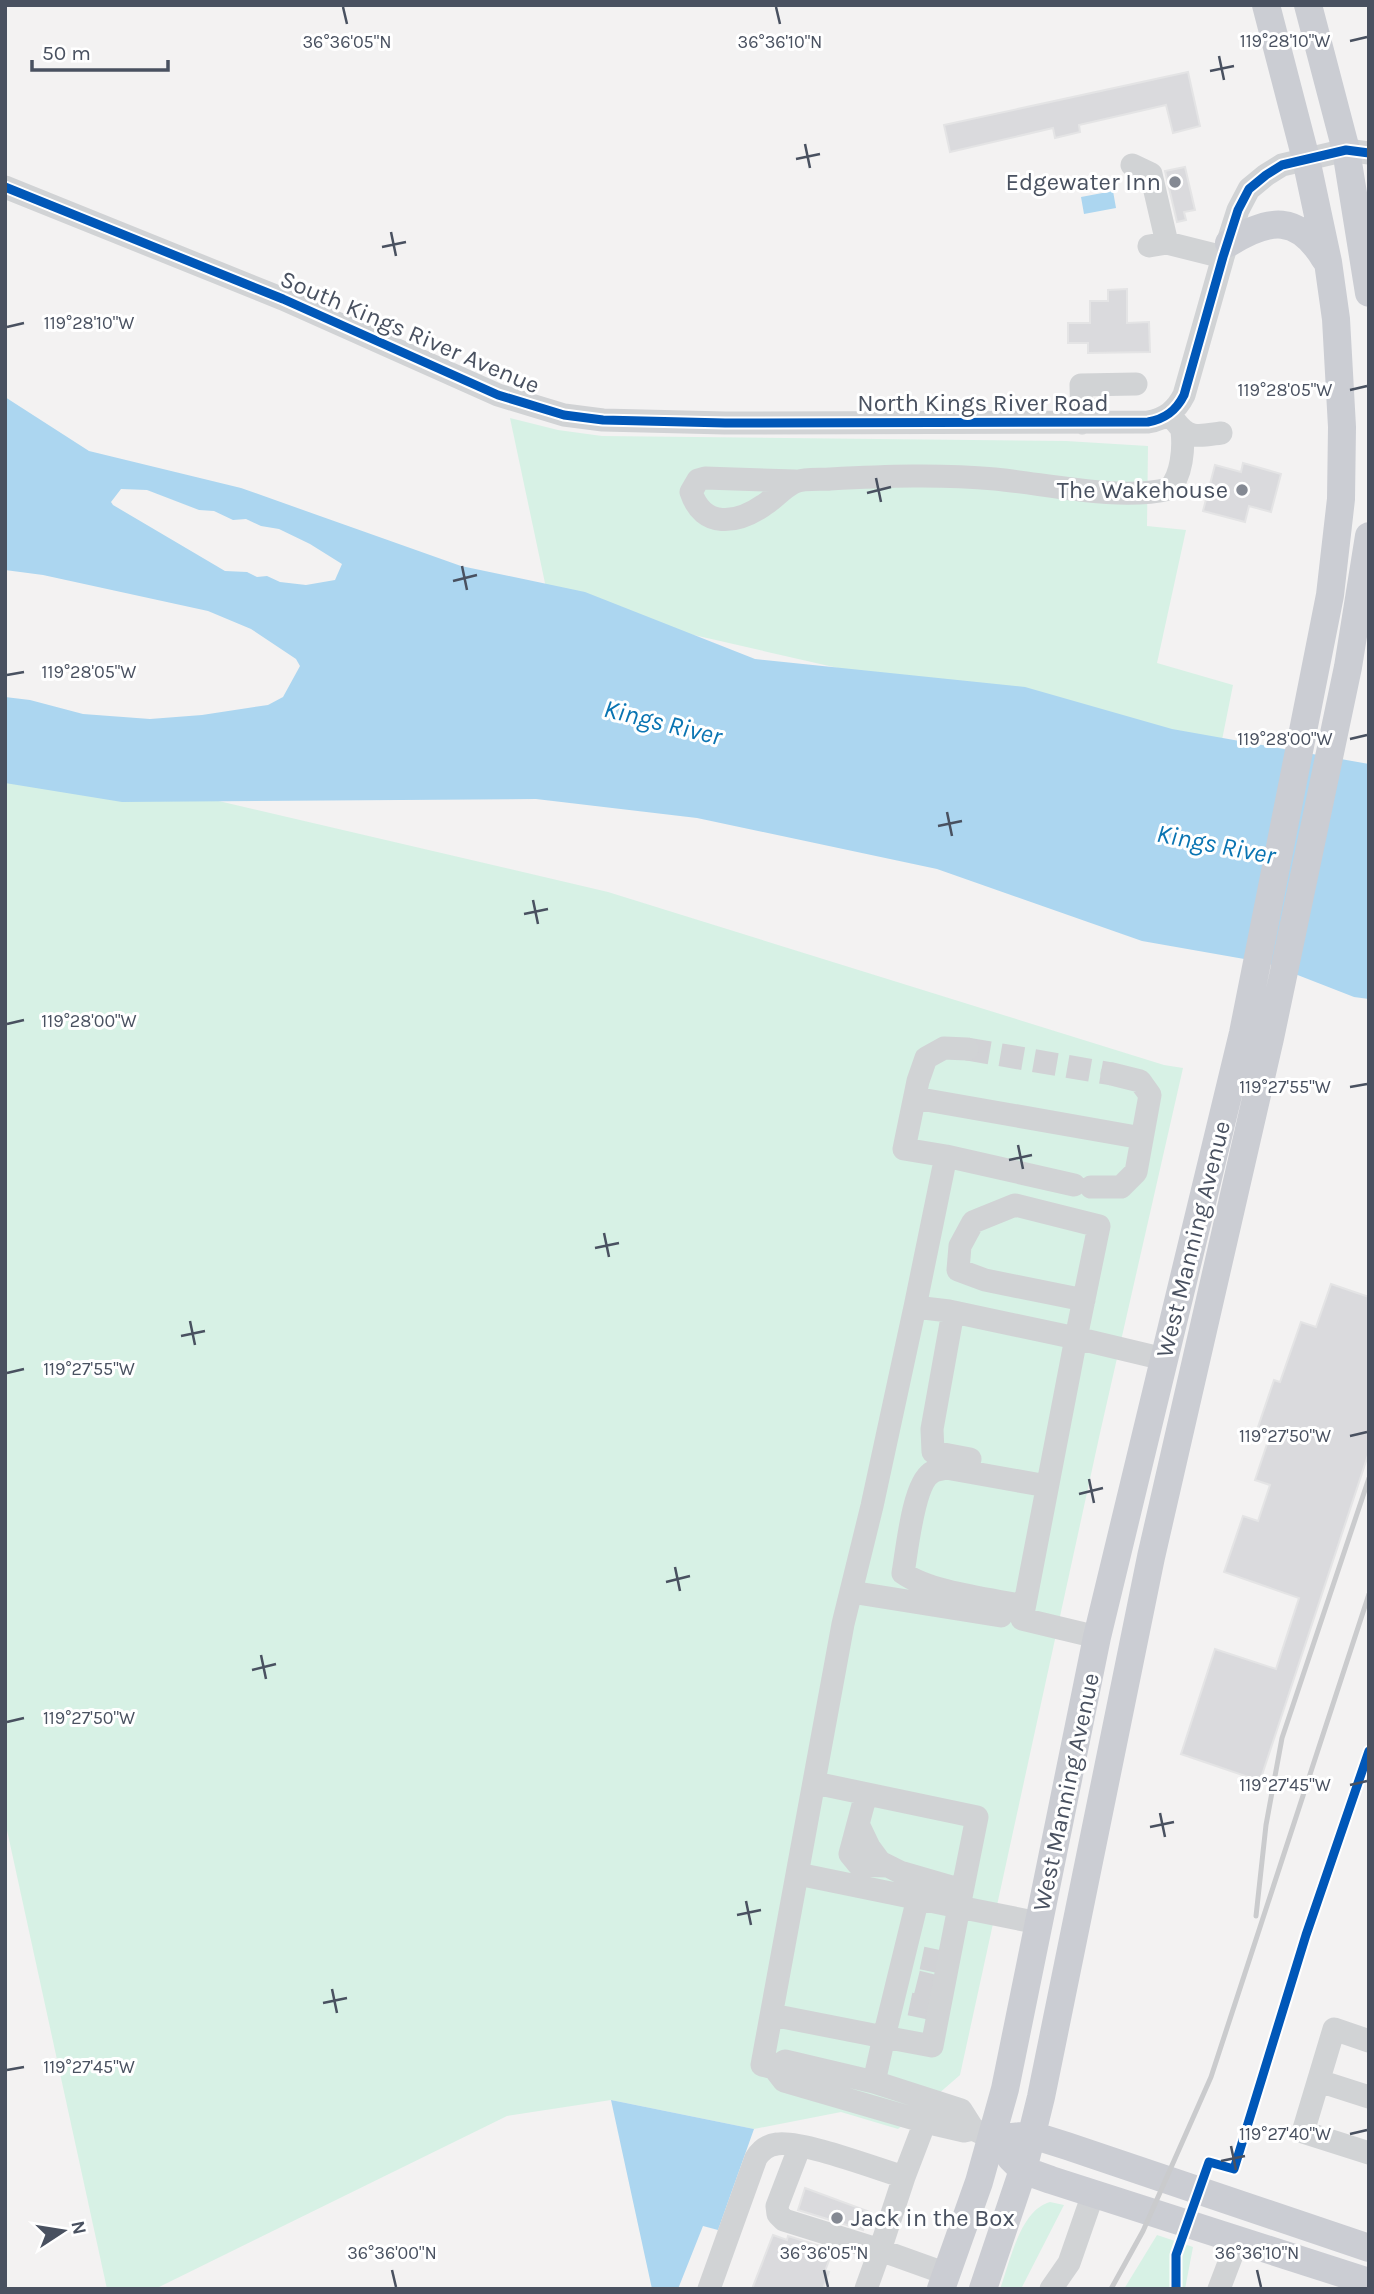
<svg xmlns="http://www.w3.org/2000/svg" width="1374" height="2294" font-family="Karla,sans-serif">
<rect width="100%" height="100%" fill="#f3f2f2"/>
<path fill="#d7f1e5" d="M510,418L558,430L602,436L1066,441L1148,446L1147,526L1186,530L1157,663L1233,685L1219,755L549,602Z
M5,751L608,892L1164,1065L1183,1068L1100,1433L960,2075L898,2129L841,2112L754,2129L611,2100L507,2116L155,2289H107L5,1821Z
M1050,2202L1064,2205L1021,2289H1000C1010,2262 1020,2210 1050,2202Z
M1157,2235L1193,2247L1185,2289H1124Z"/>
<path fill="#acd6f0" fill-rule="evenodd" d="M1113,191L1116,208L1084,214L1081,197Z
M5,397L89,451L241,488L461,566L585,592L755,659L1025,687L1172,729L1369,764V999L1354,997L1267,963L1142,941L937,869L697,818L536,799L122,802L5,783V697L30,700L83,714L150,719L202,715L268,705L283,697L300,666L296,659L251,629L208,611L43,575L5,570ZM121,489L147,490L199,510L214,511L233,520L246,519L261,526L279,529L310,544L342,564L335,580L306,585L280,582L267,576L257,577L247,572L225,571L113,505L111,502Z
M611,2100L754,2129L718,2230L703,2226L678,2289H652Z"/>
<path fill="#dadadd" stroke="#e4e4e5" stroke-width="2" d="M1188,72L1200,126L1173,133L1166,105L1079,125L1080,132L1055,138L1053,128L950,152L944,125Z
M1185,167L1195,210L1184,212L1186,220L1177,222L1165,171Z
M1127,289V323L1149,322L1150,352L1088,353V343H1068V323H1090V301H1108V290Z
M1243,463L1281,474L1271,512L1249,506L1245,522L1203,511L1215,465L1241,472Z
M1331,1284L1369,1297V1452L1260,1781L1181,1754L1215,1649L1276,1669L1299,1598L1224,1572L1243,1516L1258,1521L1270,1485L1255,1480L1270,1435L1257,1430L1274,1380L1280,1382L1301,1322L1316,1327Z
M805,2188L870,2212L863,2230L798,2210Z
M773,2235L787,2240L788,2236L833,2250L825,2271L829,2272L823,2289H752Z"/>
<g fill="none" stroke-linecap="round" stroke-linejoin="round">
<path stroke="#d1d2d5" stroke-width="23" stroke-dasharray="23 11" stroke-linecap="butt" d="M967,1049L1112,1074
M922,1958L941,1962
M917,1982L937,1987
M910,2004L934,2009"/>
<path stroke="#d1d3d5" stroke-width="23" d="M1132,165L1151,174L1167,243
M5,187L283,299L498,395L564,415L603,420L725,423L1148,422C1165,419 1176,411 1184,395L1223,257L1238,210L1249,189L1266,175L1282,165L1346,150L1369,153
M1149,246L1167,243L1223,257
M1175,421C1189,440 1199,436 1221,433
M1082,423L1081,385L1136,384
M795,481L705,478L698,480L691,492C703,529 737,524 764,505C774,499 783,488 793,483C802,478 820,480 830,479C885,476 940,474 995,479C1047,484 1119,501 1169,489C1182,476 1184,448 1182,431
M915,1098L1142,1138
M946,1156L904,1149L918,1081L926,1058L944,1048L967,1049
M1091,1187H1121L1136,1172L1150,1095L1140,1081L1112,1074
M1084,1300L985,1280L958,1270L960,1246L973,1222L1015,1205L1099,1226L1076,1338L1164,1359
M915,1307L946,1156L1074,1185
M953,1312L932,1429L933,1452L970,1459
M851,1592L1001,1616
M1024,1606C990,1599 929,1592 903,1573C907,1551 913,1485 931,1473C934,1470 942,1469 946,1468L1047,1486
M815,1783L977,1817L959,1907L1039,1923
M866,1794L858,1824L869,1847L880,1862L900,1872L962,1890
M858,1824L850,1854L859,1865L887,1866
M798,1874L959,1907L932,2046L884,2037L874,2082
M772,2015L884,2037L918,1898
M1369,2041L1334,2029L1303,2132L1369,2153
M774,2068L785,2061L874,2082L961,2110L973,2129
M1319,2081L1369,2097
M992,2138L973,2129L964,2131L925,2122L784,2081L774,2068L762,2065L843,1624L872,1506L915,1307L949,1311L1076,1338L1022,1619L1097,1637
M800,2146L777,2206L778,2214L784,2220L880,2250L866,2289
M904,2177L880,2250L947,2274
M709,2289L756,2158C761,2150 768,2145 777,2144C801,2140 877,2169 904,2177L925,2122
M1051,2289L1069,2263L1093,2194
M1219,2289L1238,2239"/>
<path stroke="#cbcdd3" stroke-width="28" d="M1308,5L1346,150L1369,293
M1229,243C1269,218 1298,214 1325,259
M1012,2137L1032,2135L1067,2146L1369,2248
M1011,2158L1023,2170L1051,2180L1369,2282
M941,2289L979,2182L1005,2089L1097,1637L1243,1033L1330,595L1341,499L1342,427L1336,319L1328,262L1306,159L1266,5
M983,2289L1023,2170L1041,2097L1151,1557L1270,1038L1348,667L1369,536"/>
<path stroke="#cacbcd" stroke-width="5" d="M1256,1916L1266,1825L1282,1738L1369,1478
M1111,2289L1143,2231L1211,2077L1369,1594"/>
<defs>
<path id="cycleway" d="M5,187L283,299L498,395L564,415L603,420L725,423L1148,422C1165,419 1176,411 1184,395L1223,257L1238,210L1249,189L1266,175L1282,165L1346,150L1369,153
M1176,2289V2255L1209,2162L1234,2169L1306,1935L1369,1751"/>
</defs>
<use href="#cycleway" stroke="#fff" stroke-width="13"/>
<use href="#cycleway" stroke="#0057b8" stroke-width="9"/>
</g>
<path fill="none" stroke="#495160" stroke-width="2.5" d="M343,7L347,24M776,7L780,24M1350,41L1367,37M1219,56L1224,80M1210,71L1234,66M805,144L810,168M796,159L820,154M391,232L396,256M382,247L406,242M7,327L24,323M1350,390L1367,386M876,478L881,502M867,493L891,487M462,566L467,590M453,581L477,575M7,675L24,672M1350,739L1367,735M947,812L952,836M938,826L962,821M533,900L538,924M524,914L548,909M7,1024L24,1020M1350,1087L1367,1084M1018,1145L1023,1169M1009,1160L1032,1155M604,1233L609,1257M595,1248L619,1243M190,1321L195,1345M181,1336L205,1331M7,1373L24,1369M1350,1436L1367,1432M1089,1479L1094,1503M1079,1494L1103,1488M675,1567L680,1591M666,1582L690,1576M261,1655L266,1679M252,1670L276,1664M7,1722L24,1718M1350,1785L1367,1781M1160,1813L1165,1837M1150,1827L1174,1822M746,1901L751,1925M737,1915L761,1910M332,1989L337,2013M323,2003L347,1998M7,2070L24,2067M1350,2134L1367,2130M1231,2146L1236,2170M1221,2161L1245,2156M392,2270L396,2287M824,2270L828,2287M1257,2270L1261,2287"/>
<g fill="#848993" stroke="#fff" stroke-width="2.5">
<circle cx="1175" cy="182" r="7"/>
<circle cx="1242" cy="490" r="7"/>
<circle cx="837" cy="2218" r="7"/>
</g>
<g text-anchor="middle" stroke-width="6" stroke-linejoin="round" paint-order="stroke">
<g font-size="24" fill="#495160" stroke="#fff" text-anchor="end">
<text x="1161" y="190">Edgewater Inn</text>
<text x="1228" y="498">The Wakehouse</text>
<text x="851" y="2226" text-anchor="start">Jack in the Box</text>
</g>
<g font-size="24" fill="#495160" stroke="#fff">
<text transform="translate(410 332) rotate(23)" y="8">South Kings River Avenue</text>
<text x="983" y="411">North Kings River Road</text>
<text transform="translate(1193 1239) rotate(-76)" y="8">West Manning Avenue</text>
<text transform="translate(1066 1792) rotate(-78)" y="8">West Manning Avenue</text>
</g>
<g font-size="26" font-style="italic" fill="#0974b2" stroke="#fff">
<text transform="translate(663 722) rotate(14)" y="9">Kings River</text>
<text transform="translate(1216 844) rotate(11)" y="9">Kings River</text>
</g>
</g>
<g font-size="18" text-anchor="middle" fill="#495160" stroke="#fff" stroke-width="6" stroke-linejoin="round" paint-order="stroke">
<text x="1285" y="47">119°28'10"W</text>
<text x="347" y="48">36°36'05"N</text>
<text x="780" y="48">36°36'10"N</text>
<text x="89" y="329">119°28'10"W</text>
<text x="1285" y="396">119°28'05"W</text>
<text x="89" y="678">119°28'05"W</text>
<text x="1285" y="745">119°28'00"W</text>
<text x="89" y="1027">119°28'00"W</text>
<text x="1285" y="1093">119°27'55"W</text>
<text x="89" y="1375">119°27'55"W</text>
<text x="1285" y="1442">119°27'50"W</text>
<text x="89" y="1724">119°27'50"W</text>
<text x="1285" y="1791">119°27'45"W</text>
<text x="89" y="2073">119°27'45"W</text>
<text x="1285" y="2140">119°27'40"W</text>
<text x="392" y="2259">36°36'00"N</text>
<text x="824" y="2259">36°36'05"N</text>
<text x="1257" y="2259">36°36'10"N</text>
</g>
<rect width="1374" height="2294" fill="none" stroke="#495160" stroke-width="14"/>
<g transform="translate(63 2231) rotate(78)" stroke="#ffffff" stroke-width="5" paint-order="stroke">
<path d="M0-5L12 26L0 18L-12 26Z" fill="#495160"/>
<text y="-10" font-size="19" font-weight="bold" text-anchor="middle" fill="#495160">N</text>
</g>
<path d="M32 60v10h136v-10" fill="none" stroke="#495160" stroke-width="3.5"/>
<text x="42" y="60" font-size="21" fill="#495160" stroke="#ffffff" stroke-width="5" paint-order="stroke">50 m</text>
</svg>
